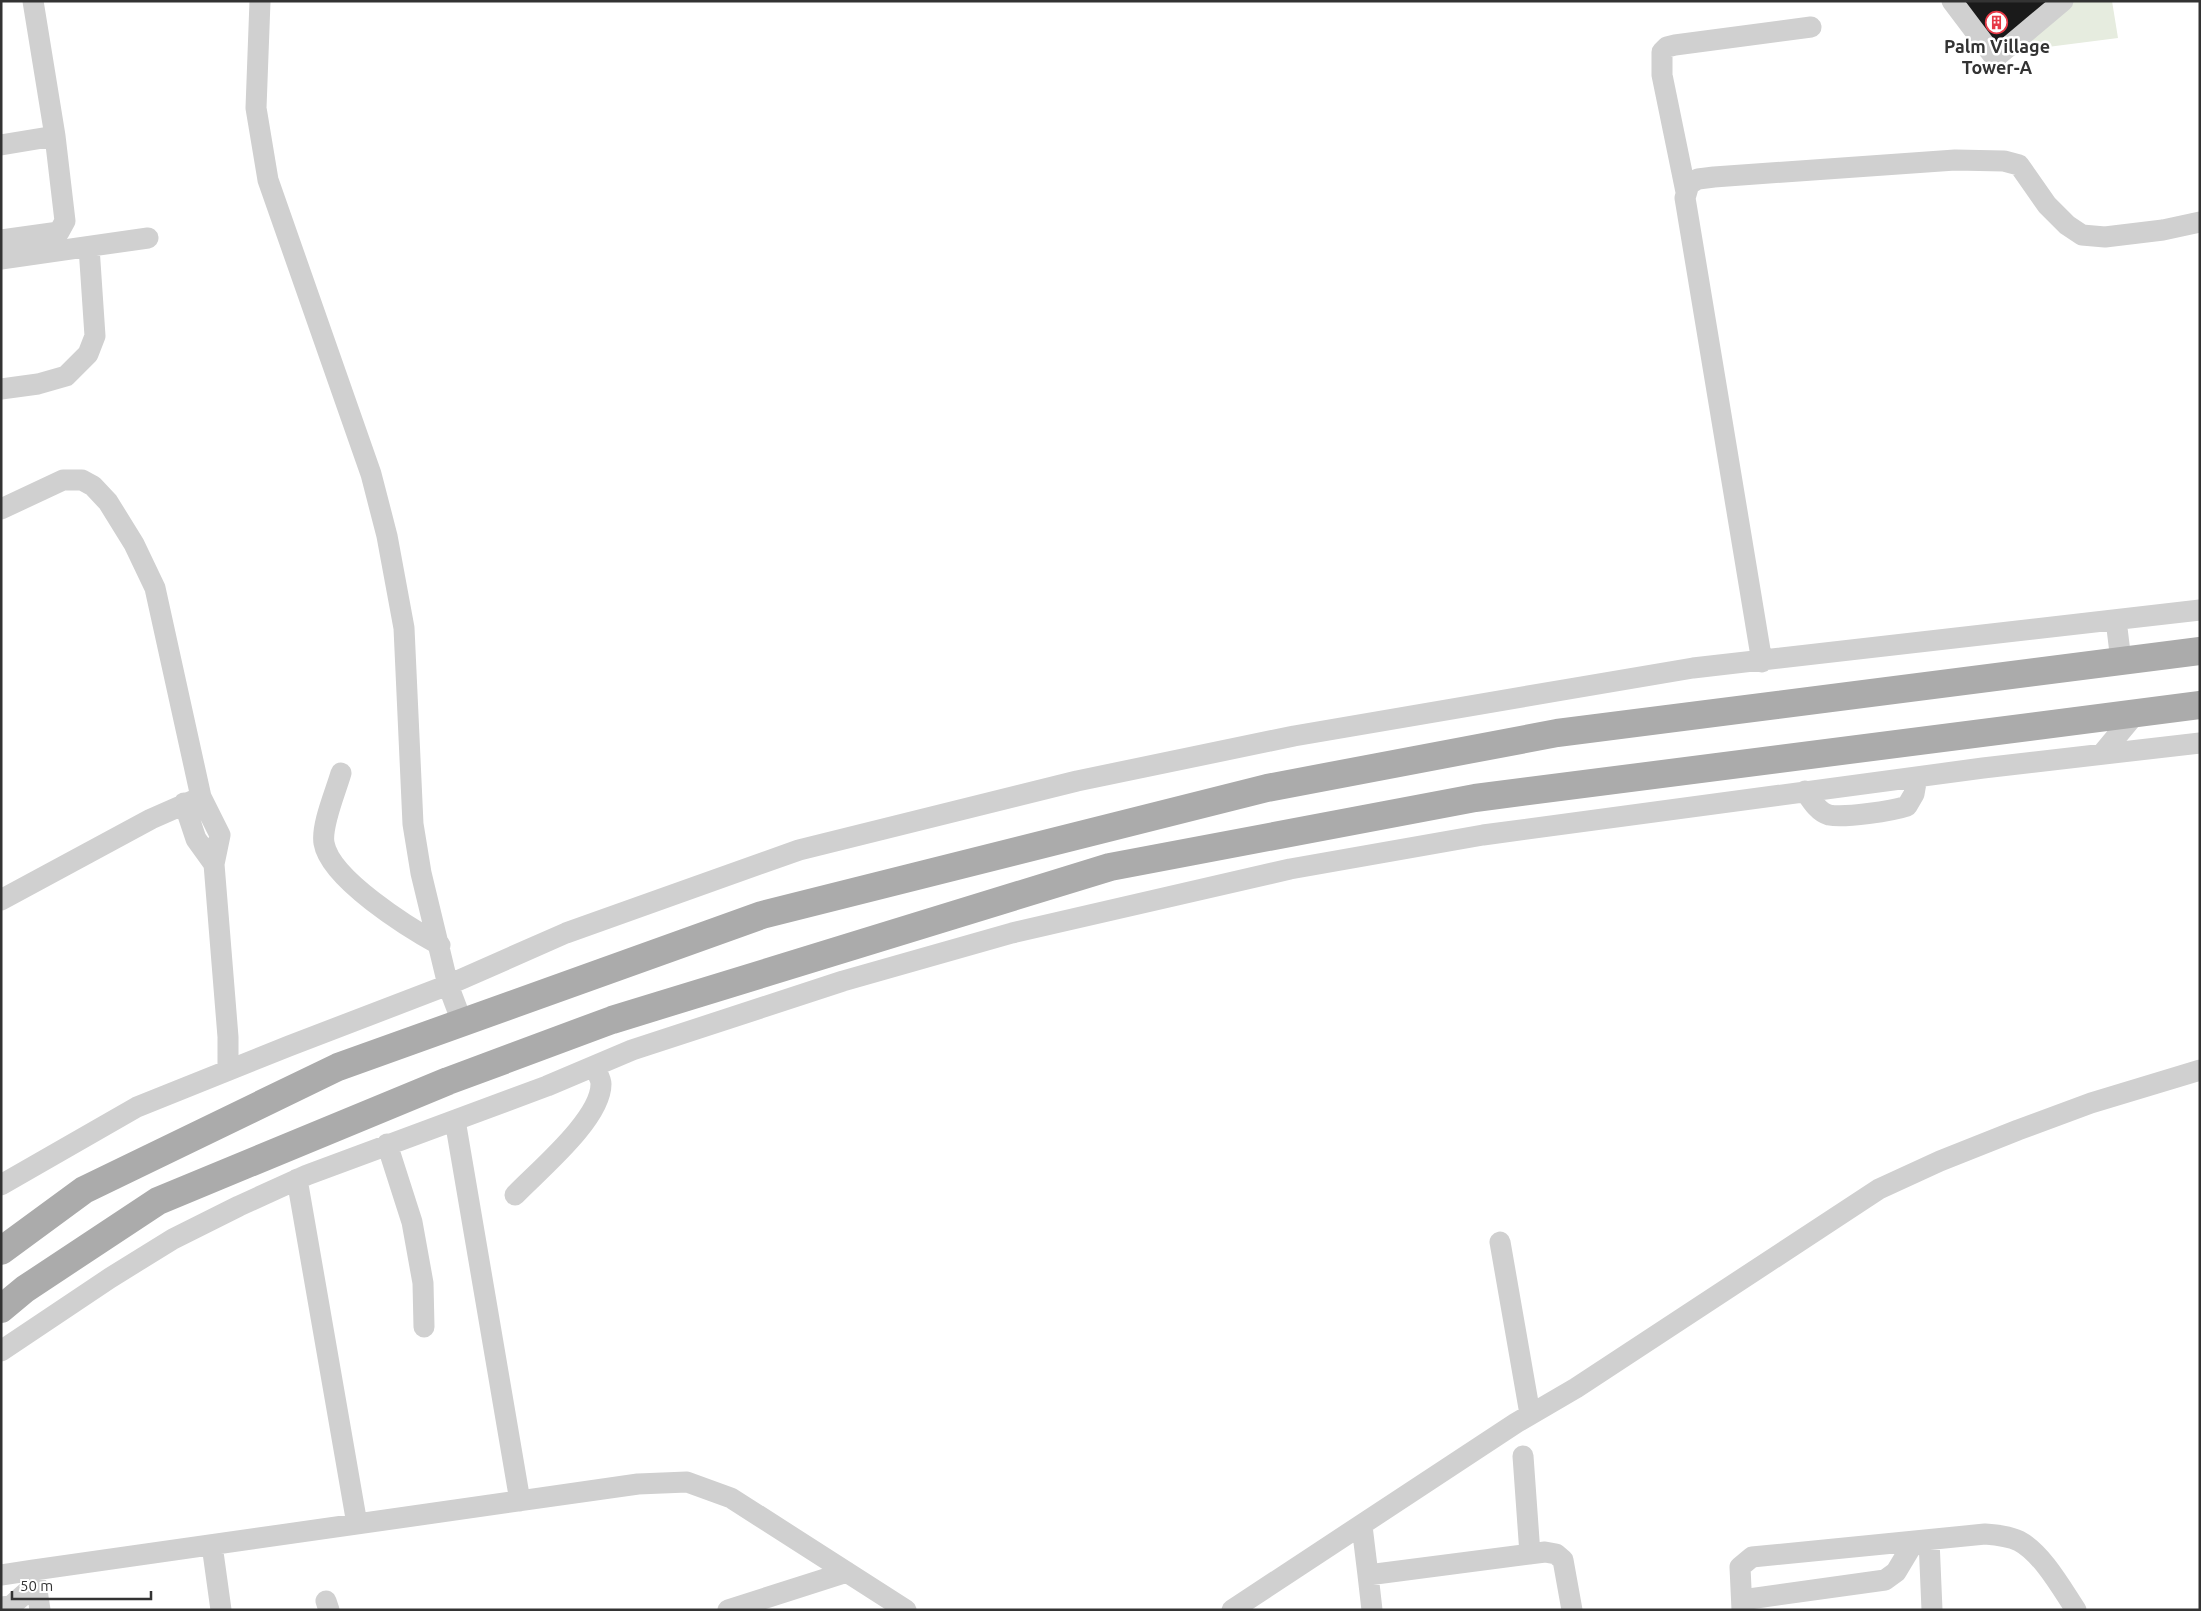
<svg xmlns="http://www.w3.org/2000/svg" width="2201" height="1611" font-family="Ubuntu,sans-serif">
<rect width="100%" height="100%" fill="#fff"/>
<path fill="#e6ecdf" d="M2074,1H2112L2118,38L2017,51Z"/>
<path fill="#1a1a1a" d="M1952,1H2054L1990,50Z"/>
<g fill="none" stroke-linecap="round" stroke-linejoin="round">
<path stroke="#d0d0d0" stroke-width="21" d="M260,1L256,108L268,180L371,474L387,536L404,628L413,824L421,873L448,985L462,1022
M1952,1L1995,58L2063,1
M1,145L55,136
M1686,192L1662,75V52L1667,47L1675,45L1811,27
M1,240L59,232L65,221L55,136L33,1
M1,259L148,238
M1,389L38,384L66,376L88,354L95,336L89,247
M1,509L63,480H82L93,486L108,502L134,544L155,588L201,797L220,835L214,864L228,1037V1070
M2116,620L2121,661
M1762,662L1685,198L1689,184L1698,179L1714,177L1955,160L2004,161L2019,165L2047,205L2067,225L2082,235L2105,237L2163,230L2200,222
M2102,754L2136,713
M341,773C336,791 321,825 324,843C330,879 409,928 440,945
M1805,791C1811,800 1818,812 1829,815C1845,818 1892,811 1907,806L1914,794L1917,777
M184,803L196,839L214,864
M1,900L151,819L201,797
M455,1120L520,1501
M387,1144L412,1222L423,1283L424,1327
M297,1179L357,1524
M1,1185L137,1107L289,1046L448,985L566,933L799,850L1077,781L1294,736L1569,689L1693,668L2200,610
M515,1195C539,1170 601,1119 601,1084C601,1078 596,1072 594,1066
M1500,1242L1530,1414
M1,1351L110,1278L173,1239L239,1206L307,1175L547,1086L632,1050L843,981L1012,933L1290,869L1483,835L1983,768L2200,743
M1523,1456L1530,1554
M1362,1526L1368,1575
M1929,1540L1932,1610
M212,1545L221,1610
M1,1575L34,1570
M1742,1600L1885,1580L1896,1572L1914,1542
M326,1601L329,1610
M1,1607L11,1606L36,1584
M40,1610L34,1570L638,1484L687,1482L731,1498L906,1610
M728,1610L847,1572
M1232,1610L1516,1423L1576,1388L1879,1189L1940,1161L2018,1130L2091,1103L2200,1070
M1372,1610L1368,1575L1545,1552L1556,1554L1563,1560L1572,1610
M1742,1610L1740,1567L1752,1557L1985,1534C1997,1535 2009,1536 2019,1541C2042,1553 2062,1589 2076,1610"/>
<path stroke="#ababab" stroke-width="28" d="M1,1251L84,1190L338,1067L762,915L1267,788L1557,733L2200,651
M1,1309L25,1289L158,1201L448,1081L612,1020L1110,867L1475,798L2200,705"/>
</g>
<defs>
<symbol id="building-ring" viewBox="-11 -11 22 22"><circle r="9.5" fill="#fff" stroke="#e63946" stroke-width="1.5"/><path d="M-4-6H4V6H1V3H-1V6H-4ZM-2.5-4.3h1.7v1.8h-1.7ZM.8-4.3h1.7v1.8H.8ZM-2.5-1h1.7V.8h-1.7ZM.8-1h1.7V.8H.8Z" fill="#e63946"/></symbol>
</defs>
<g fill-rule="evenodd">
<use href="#building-ring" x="1984" y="10" width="25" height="25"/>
</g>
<g text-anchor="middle" stroke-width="5" stroke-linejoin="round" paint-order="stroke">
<g font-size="18" font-weight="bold" fill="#333" stroke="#fff">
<text x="1997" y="53">Palm Village<tspan x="1997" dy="21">Tower-A</tspan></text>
</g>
</g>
<rect width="2201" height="1611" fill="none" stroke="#333333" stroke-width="5"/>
<path d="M12 1591v8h139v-8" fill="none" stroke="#333333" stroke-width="2.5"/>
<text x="20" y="1591" font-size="15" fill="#333333" stroke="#ffffff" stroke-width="4" paint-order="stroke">50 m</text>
</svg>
